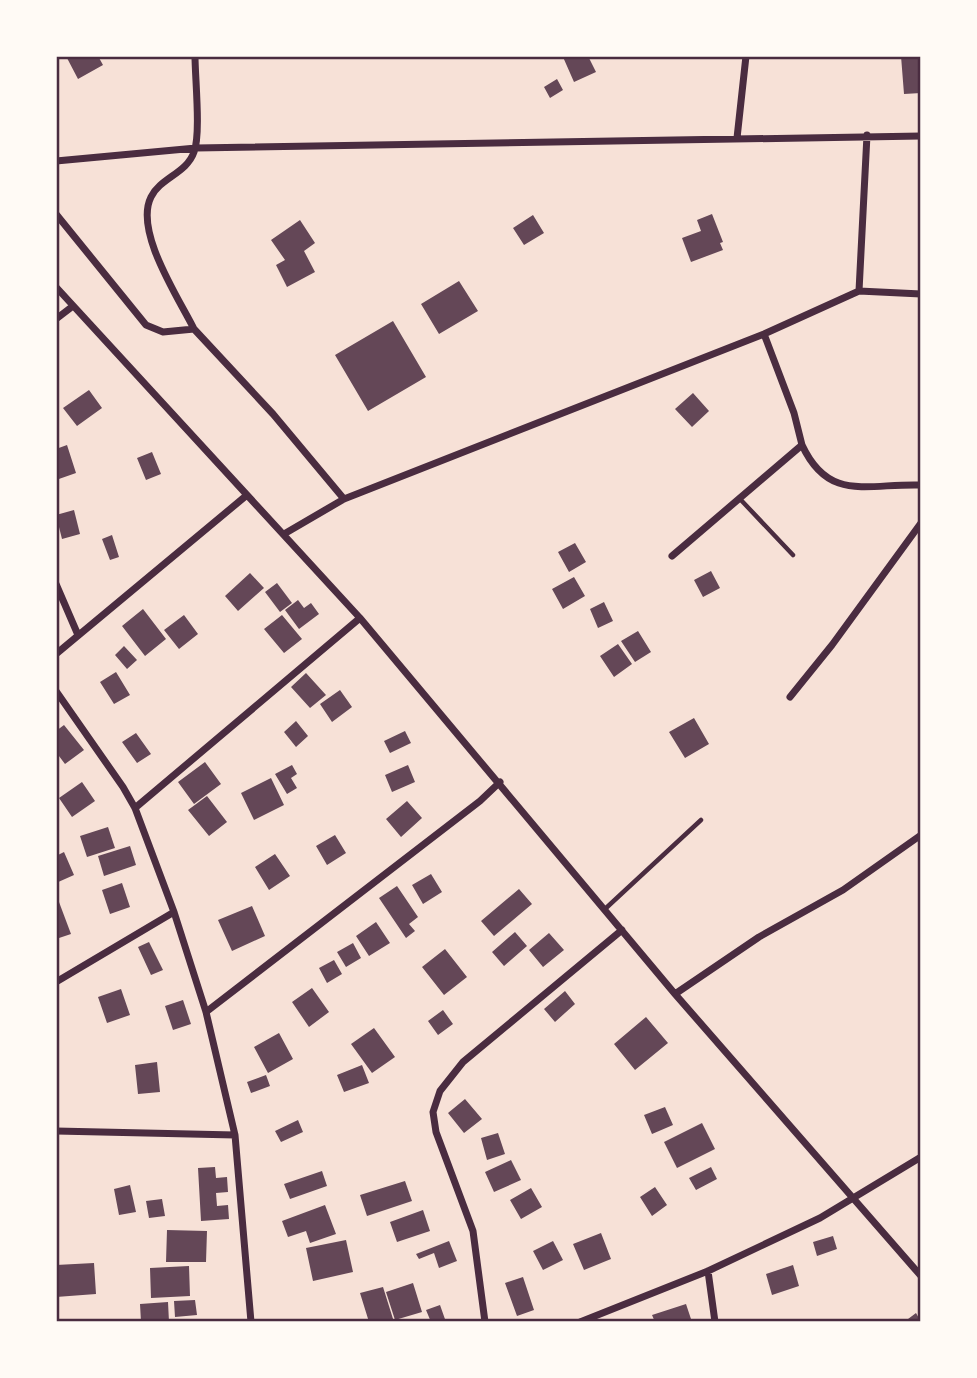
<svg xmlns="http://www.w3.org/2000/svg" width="977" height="1378" font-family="Quicksand,sans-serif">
<rect width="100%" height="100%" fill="#f7e1d7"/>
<path fill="#644757" d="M70,56H98L103,65L78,79L67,58Z
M588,56L596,72L574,82L563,57Z
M901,56H921V93L904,94Z
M557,79L563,90L550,98L544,87Z
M712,214L723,242L720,243L723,250L691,262L682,238L701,231L697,220Z
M533,215L544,233L524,245L513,228Z
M300,220L315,243L304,251L315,272L287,287L276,265L285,260L271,240Z
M459,281L478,311L439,334L421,304Z
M393,321L426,377L368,411L335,355Z
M89,390L102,408L77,426L63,408Z
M693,393L709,411L692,427L675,409Z
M67,445L76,473L56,480V449Z
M152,452L161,474L146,480L137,458Z
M74,510L80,534L62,539L56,515Z
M112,535L119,557L110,560L102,539Z
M575,543L586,562L569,572L558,552Z
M711,571L720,588L703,597L694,580Z
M250,573L264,588L238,611L225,596Z
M574,577L585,596L563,609L552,589Z
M277,583L292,603L280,612L265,592Z
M298,600L304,608L311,603L319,614L299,629L285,610Z
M604,602L613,621L598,628L590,609Z
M143,609L166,639L145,656L122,626Z
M184,615L198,634L179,649L164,630Z
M282,615L302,639L284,653L264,629Z
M638,631L651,652L635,662L621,641Z
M618,644L632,664L614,677L600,656Z
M124,646L137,660L127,669L115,655Z
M116,672L130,695L114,704L100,682Z
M306,673L326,695L310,708L291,687Z
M340,690L352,707L332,722L320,704Z
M694,718L709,744L685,758L669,732Z
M296,721L308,736L296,747L284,732Z
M64,725L84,750L65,764L56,752V731Z
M405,731L411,743L390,753L384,741Z
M136,733L151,754L137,763L122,742Z
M205,762L221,784L194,804L178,782Z
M292,765L297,774L291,778L297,788L287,794L275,774Z
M408,765L415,782L392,792L385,775Z
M271,778L284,805L254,820L241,793Z
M82,782L95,801L72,817L59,798Z
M207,796L227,822L209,836L188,810Z
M407,801L422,818L401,837L386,819Z
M108,827L115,848L87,857L80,836Z
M335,835L346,853L327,865L316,846Z
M130,846L136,865L104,876L98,856Z
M64,852L74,875L56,883V856Z
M275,854L290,876L269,890L255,867Z
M431,874L442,892L423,904L412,885Z
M122,883L130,907L110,914L102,890Z
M397,886L418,917L409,924L415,931L406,938L379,898Z
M519,889L532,904L494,936L481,921Z
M56,894L71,934L56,939Z
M252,906L265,936L232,951L218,920Z
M376,922L390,943L369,956L356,936Z
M515,932L527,946L504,966L492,952Z
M549,933L564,950L543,967L529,950Z
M149,942L163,970L151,975L138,947Z
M353,943L361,958L346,967L337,952Z
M445,949L467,977L444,995L422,967Z
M334,960L342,974L327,983L319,968Z
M312,988L329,1012L309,1027L292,1002Z
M121,989L130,1015L107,1023L98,997Z
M565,991L575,1004L555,1022L544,1009Z
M183,1000L191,1024L173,1030L165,1006Z
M443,1010L453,1024L438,1035L428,1021Z
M646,1017L668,1043L635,1070L614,1044Z
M374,1028L395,1057L372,1073L351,1044Z
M279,1033L293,1059L268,1073L254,1047Z
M157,1062L160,1092L138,1094L135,1065Z
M362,1065L369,1083L344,1092L337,1075Z
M266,1075L270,1086L251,1093L247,1082Z
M465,1099L482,1119L464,1133L448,1113Z
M665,1107L673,1125L652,1134L644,1115Z
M298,1120L303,1132L281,1142L275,1131Z
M702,1123L715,1149L677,1168L664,1142Z
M498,1133L505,1154L487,1160L481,1138Z
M511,1160L521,1180L494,1192L485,1172Z
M215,1167L216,1178L227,1177L228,1192L216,1193L217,1206L228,1205L229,1219L201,1221L198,1168Z
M711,1167L717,1179L696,1190L689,1178Z
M322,1171L327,1186L290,1199L284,1184Z
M405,1181L412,1201L367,1216L360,1195Z
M130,1185L136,1212L119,1215L114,1189Z
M655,1187L667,1205L652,1216L640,1197Z
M531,1188L542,1207L521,1219L510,1200Z
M162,1199L165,1216L149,1218L146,1201Z
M325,1205L336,1234L310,1243L306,1231L288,1237L282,1221Z
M423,1210L430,1231L397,1242L390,1222Z
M167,1230L207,1231L206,1262H166Z
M601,1233L611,1259L584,1270L573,1244Z
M833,1236L837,1249L817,1256L813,1242Z
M346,1240L353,1272L313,1281L306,1248Z
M449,1241L457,1261L439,1268L434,1253L419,1259L416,1254Z
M553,1241L563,1260L543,1270L533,1251Z
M94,1263L96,1294L56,1297V1265Z
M793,1265L799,1286L772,1295L766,1274Z
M189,1266L190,1296L151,1298L150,1268Z
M523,1277L534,1310L517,1316L505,1283Z
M413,1283L422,1312L395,1320L386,1292Z
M383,1287L394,1322H369L360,1293Z
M195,1300L197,1315L175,1317L174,1301Z
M168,1302L169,1322H141L140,1304Z
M686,1304L692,1322H655L652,1315Z
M440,1305L446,1322H431L426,1310Z
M916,1313L921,1322H904Z"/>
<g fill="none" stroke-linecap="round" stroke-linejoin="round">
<path stroke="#4a2c40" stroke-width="4.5" d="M740,499L793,555
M605,909L701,820"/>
<path stroke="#4a2c40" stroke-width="7" d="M737,138L746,56
M56,161L196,148L921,136
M56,214L146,325L163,332L194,329L273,414L344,499
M56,287L360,618L675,994L921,1276
M859,291L867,135
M56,319L73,306
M194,329C178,297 134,231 151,197C160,178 187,173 194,152C201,134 195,78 195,56
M802,445C829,503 868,483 921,485
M284,534L344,499L764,334L859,291L921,294
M672,556L802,445L794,413L764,334
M56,584L78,635
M56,654L247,495
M56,691L123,787L135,808L174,912L206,1012L235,1135L251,1322
M790,697L832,645L921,523
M135,808L360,618
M56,982L174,912
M675,994L759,937L843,890L921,835
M206,1012L480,801L500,782
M56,1131L235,1135
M708,1271L715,1322
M485,1322L473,1231L436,1132L433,1112L440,1091L463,1062L622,930
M580,1322L708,1271L820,1218L921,1157"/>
</g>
<rect width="977" height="1378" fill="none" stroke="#fffaf5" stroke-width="116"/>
<rect x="58" y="58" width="861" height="1262" fill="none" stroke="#4a2c40" stroke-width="2.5"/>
</svg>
